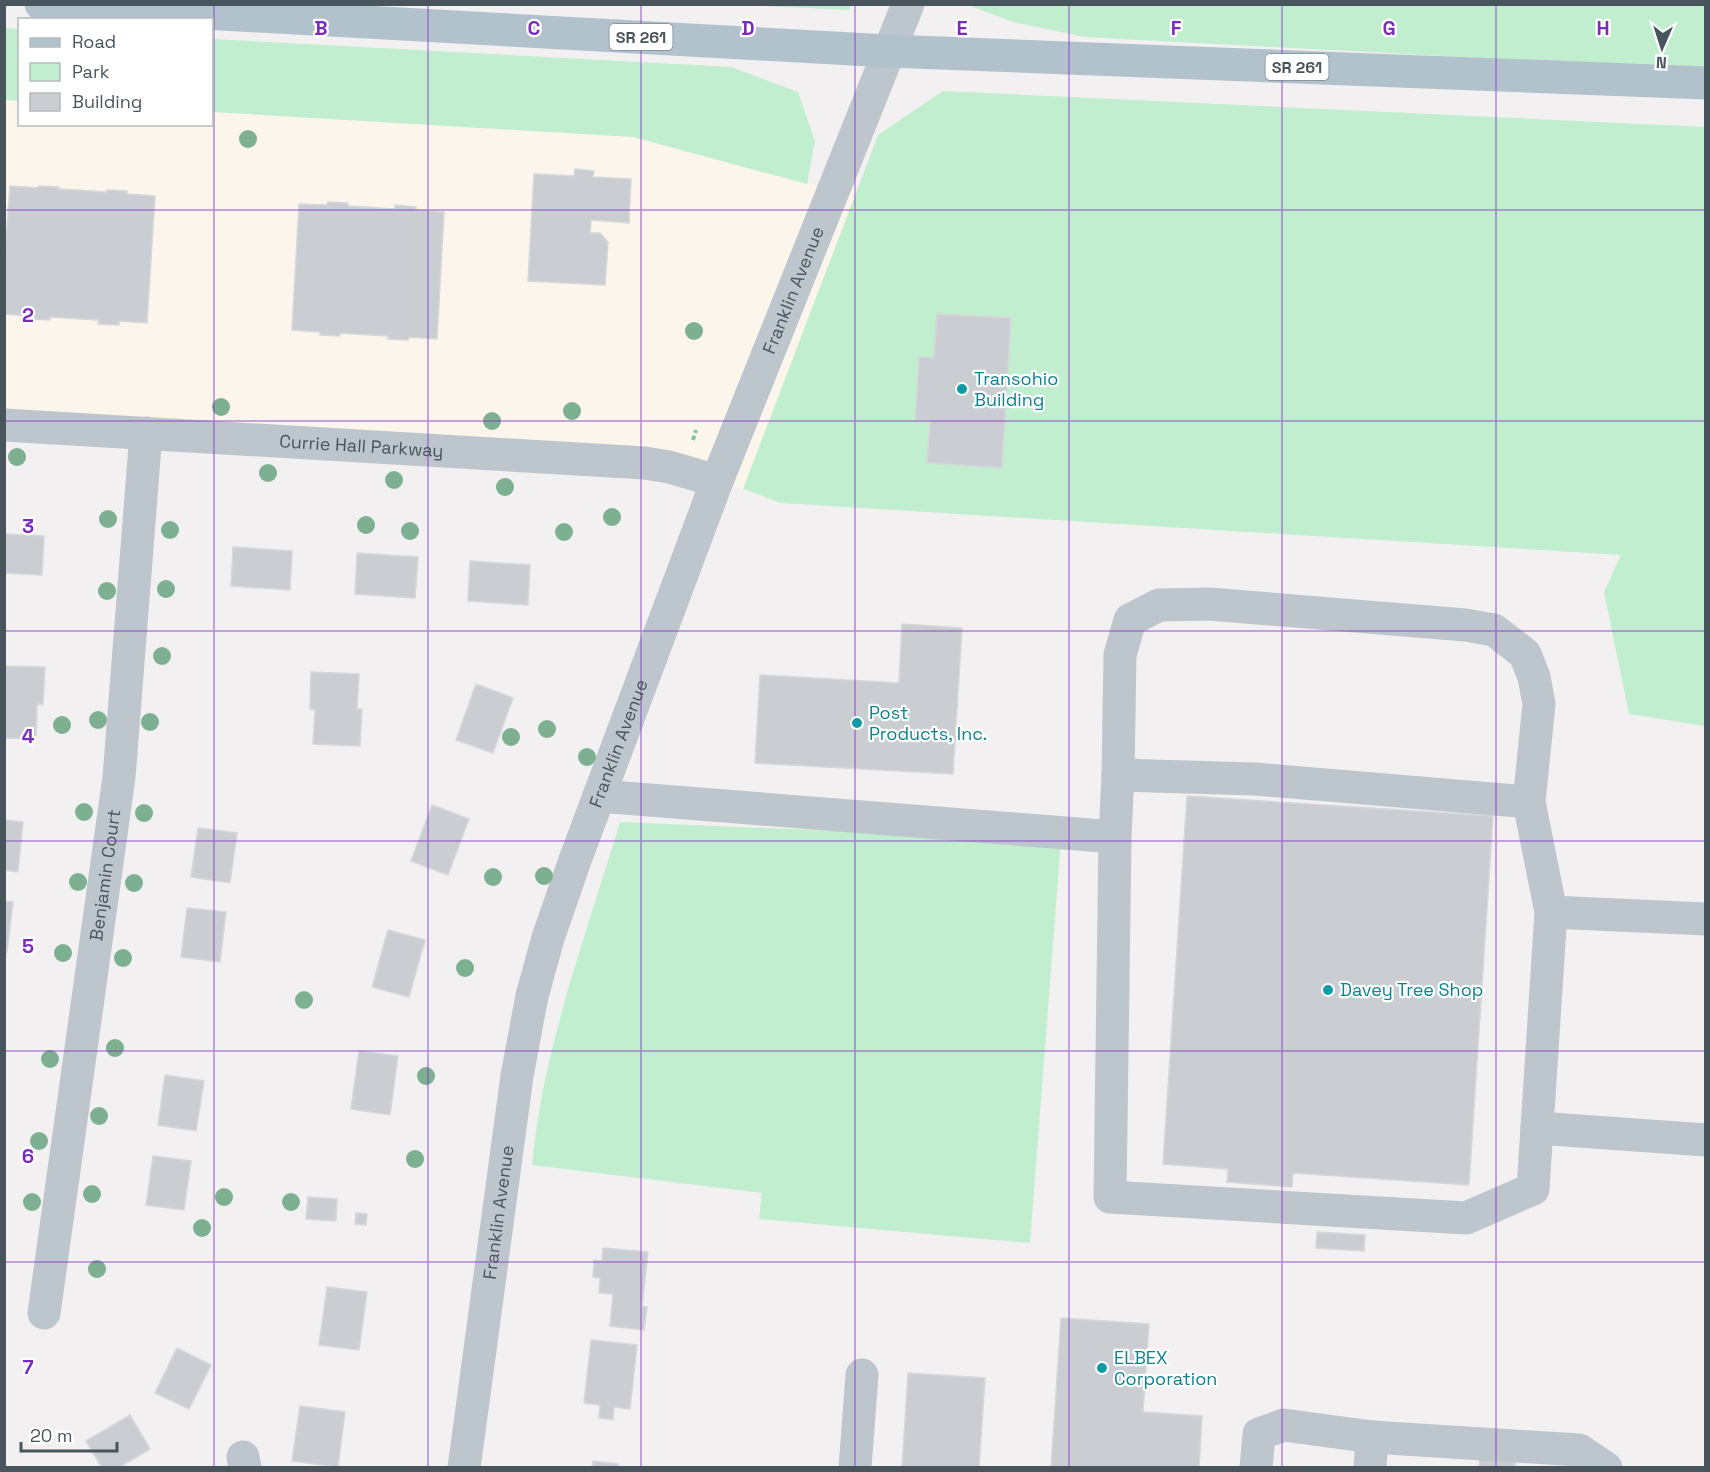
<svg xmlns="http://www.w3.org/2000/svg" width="1710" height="1472" font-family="'Space Grotesk',sans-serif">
<rect width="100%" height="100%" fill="#f3f0f1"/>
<path fill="#fcf5eb" d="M4,100L19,101L20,124H212V112L633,137L833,190L877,187L781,503L717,481L5,425Z"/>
<path fill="#c1eece" d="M740,5L851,4V5L849,10Z
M968,5H1705V70L1085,37L1013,22Z
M5,28L19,29V101L5,100Z
M212,39L731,67L798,92L815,141L807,184L633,137L212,112Z
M943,91L1705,127V726L1629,714L1604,592L1621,555L781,503L743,489L878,135Z
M620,822L1061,840L1030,1243L759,1219L762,1193L532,1165C543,1048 586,935 620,822Z"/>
<path fill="#caced2" stroke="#d5d7db" stroke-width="1.5" d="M575,169L594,171L593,177L631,179L629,223L591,220L590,233H600L608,242L605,285L528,281L534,174L574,176Z
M10,186L38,188L39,186L59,187V189L107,192V190L127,191V194L155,196L147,323L119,321V325L98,324V320L50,317V320L30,319V316L4,314V269Z
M328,202L348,203V206L395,209V205L416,207V210L444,212L437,339L409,337L408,340L388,339V336L340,333V336L320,335V332L292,330L299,204L327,205Z
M937,314L1011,318L1002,468L927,463L930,421L915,420L919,357L934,358Z
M4,534L44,536L42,575L4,573Z
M233,547L292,551L290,590L231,586Z
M357,553L418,557L415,598L355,594Z
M470,561L530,565L528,605L468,601Z
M902,624L962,628L953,774L755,763L760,675L899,683Z
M4,666L45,667L43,705L37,704L36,739L4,738Z
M311,672L359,674L357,709H362L360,746L313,744L315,710L310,709Z
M476,684L513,698L493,753L456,740Z
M1187,796L1493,816L1469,1185L1293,1173L1292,1187L1227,1182L1228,1169L1163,1164Z
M432,805L469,819L448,875L411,861Z
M4,820L23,822L18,872L4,870Z
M198,828L237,833L230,883L191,877Z
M4,901L13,902L7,952H4Z
M187,908L226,912L220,962L181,957Z
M388,930L425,940L409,997L372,987Z
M359,1051L398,1056L390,1115L351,1109Z
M165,1075L204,1081L196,1131L158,1125Z
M153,1156L191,1161L184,1210L146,1205Z
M308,1197L337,1199L336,1221L306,1219Z
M356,1213L367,1214L366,1225L355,1224Z
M1317,1232L1365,1235L1364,1251L1316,1248Z
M603,1248L648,1252L642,1306L647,1307L644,1330L610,1326L613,1294L599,1293L600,1278L593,1277L594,1260L602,1261Z
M327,1287L367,1292L359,1350L319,1345Z
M1061,1318L1149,1324L1143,1412L1202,1416L1199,1468H1051Z
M591,1340L637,1345L630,1409L614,1407L613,1420L599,1418L600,1405L584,1403Z
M177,1348L211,1365L189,1409L155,1393Z
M908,1373L985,1378L979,1468H902Z
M300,1406L345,1412L338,1467L292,1461Z
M130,1415L150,1449L118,1468H102L86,1441Z
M1480,1451L1515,1454V1468H1479Z
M593,1461L618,1464V1468H592Z"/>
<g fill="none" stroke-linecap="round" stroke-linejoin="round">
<path stroke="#7bca9b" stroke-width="4" stroke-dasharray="4.5 3" stroke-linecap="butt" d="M693,440L696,430"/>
<g stroke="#bdc6cc" stroke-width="33">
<path id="s1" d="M4,425L645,463L669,467L717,481"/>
<path d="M1118,775L1120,655L1130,620L1159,605L1209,604L1465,625L1494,630L1525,654L1534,677L1539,704L1529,802"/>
<path d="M599,796L1115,837L1118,775L1255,779L1529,802L1551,912L1533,1189L1466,1218L1110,1197L1115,837"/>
<path d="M1551,912L1706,919"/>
<path d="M1537,1128L1706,1140"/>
<path id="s2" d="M44,1313L119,777L146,433"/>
<path d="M243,1457L245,1468"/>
<path id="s3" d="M464,1468L517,1076L532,996L548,938L575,860L717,481L908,4"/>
<path d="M855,1468L862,1375"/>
<path d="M1256,1468L1259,1434L1284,1425L1372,1437L1579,1450L1606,1468"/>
<path d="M1370,1468L1372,1437"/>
</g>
<path stroke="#b1c2cd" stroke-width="33" d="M41,4L888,51L1706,83"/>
</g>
<g fill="#7db091">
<circle cx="248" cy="139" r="9"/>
<circle cx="694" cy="331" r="9"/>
<circle cx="221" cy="407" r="9"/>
<circle cx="572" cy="411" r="9"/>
<circle cx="492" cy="421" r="9"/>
<circle cx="17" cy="457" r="9"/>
<circle cx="268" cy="473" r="9"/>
<circle cx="394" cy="480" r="9"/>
<circle cx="505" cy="487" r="9"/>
<circle cx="612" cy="517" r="9"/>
<circle cx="108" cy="519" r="9"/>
<circle cx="366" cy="525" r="9"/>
<circle cx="170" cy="530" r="9"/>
<circle cx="410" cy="531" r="9"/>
<circle cx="564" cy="532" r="9"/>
<circle cx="166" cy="589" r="9"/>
<circle cx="107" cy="591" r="9"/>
<circle cx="162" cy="656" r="9"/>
<circle cx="98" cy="720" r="9"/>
<circle cx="150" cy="722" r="9"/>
<circle cx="62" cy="725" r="9"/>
<circle cx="547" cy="729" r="9"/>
<circle cx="511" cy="737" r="9"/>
<circle cx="587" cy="757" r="9"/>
<circle cx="84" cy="812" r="9"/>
<circle cx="144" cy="813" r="9"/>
<circle cx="544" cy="876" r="9"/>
<circle cx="493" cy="877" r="9"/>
<circle cx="78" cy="882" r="9"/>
<circle cx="134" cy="883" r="9"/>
<circle cx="63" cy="953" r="9"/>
<circle cx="123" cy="958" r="9"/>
<circle cx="465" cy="968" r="9"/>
<circle cx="304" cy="1000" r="9"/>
<circle cx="115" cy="1048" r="9"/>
<circle cx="50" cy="1059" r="9"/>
<circle cx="426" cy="1076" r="9"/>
<circle cx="99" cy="1116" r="9"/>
<circle cx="39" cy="1141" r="9"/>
<circle cx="415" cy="1159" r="9"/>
<circle cx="92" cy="1194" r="9"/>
<circle cx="224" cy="1197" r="9"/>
<circle cx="32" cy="1202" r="9"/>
<circle cx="291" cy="1202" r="9"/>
<circle cx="202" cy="1228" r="9"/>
<circle cx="97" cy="1269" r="9"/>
</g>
<path fill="none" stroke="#7b2cbf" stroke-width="1.5" stroke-opacity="0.55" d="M214,4V1468M428,4V1468M641,4V1468M855,4V1468M1069,4V1468M1282,4V1468M1496,4V1468M4,210H1706M4,421H1706M4,631H1706M4,841H1706M4,1051H1706M4,1262H1706"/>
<g fill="#0f9aa8" stroke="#fff" stroke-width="2">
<circle cx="962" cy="389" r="6"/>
<circle cx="857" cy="723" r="6"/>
<circle cx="1328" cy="990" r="6"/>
<circle cx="1102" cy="1368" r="6"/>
</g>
<g text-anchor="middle" stroke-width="4.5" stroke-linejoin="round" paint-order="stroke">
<g fill="#fff" stroke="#80888e" stroke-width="1.5">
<rect x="609.5" y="24" width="63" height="26" rx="4.5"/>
<rect x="1265.5" y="54" width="63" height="26" rx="4.5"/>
</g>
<g font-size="16" font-weight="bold" fill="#49555d">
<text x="641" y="43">SR 261</text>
<text x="1297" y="73">SR 261</text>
</g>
<g font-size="18" fill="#49555d" stroke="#fff">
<text dy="6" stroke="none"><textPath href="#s3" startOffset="1230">Franklin Avenue</textPath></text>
<text dy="6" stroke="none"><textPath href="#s1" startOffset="358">Currie Hall Parkway</textPath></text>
<text dy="6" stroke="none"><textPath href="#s3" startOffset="744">Franklin Avenue</textPath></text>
<text dy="6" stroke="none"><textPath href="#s2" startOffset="442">Benjamin Court</textPath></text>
<text dy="6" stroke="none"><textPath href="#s3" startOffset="258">Franklin Avenue</textPath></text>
</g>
<g font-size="18" fill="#0d838f" stroke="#fff" text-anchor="start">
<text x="974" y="385">Transohio<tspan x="974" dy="21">Building</tspan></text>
<text x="869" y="719">Post<tspan x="869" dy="21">Products, Inc.</tspan></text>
<text x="1340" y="996">Davey Tree Shop</text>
<text x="1114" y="1364">ELBEX<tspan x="1114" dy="21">Corporation</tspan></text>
</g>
</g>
<g font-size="20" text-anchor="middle" font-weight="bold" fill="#7b2cbf" stroke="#fff" stroke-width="4.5" stroke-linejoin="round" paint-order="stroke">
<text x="321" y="35">B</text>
<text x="534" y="35">C</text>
<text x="748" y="35">D</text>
<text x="962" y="35">E</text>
<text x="1176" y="35">F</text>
<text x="1389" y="35">G</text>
<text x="1603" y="35">H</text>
<text x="28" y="322">2</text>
<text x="28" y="533">3</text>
<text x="28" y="743">4</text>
<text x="28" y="953">5</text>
<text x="28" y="1163">6</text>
<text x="28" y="1374">7</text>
</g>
<rect width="1710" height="1472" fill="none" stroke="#49555d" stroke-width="12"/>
<rect x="18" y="18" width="195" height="108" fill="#ffffff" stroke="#b6bbbe" stroke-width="1.5"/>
<rect x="30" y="38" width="30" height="9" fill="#b1c2cd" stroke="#b6bbbe" stroke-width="1.5"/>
<text x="72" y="48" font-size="18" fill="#49555d">Road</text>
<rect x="30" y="63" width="30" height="18" fill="#c1eece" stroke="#b6bbbe" stroke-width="1.5"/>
<text x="72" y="78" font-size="18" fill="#49555d">Park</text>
<rect x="30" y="93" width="30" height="18" fill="#caced2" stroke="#b6bbbe" stroke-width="1.5"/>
<text x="72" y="108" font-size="18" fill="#49555d">Building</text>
<g transform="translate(1662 48) rotate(183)" stroke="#ffffff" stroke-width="4.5" paint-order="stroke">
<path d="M0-4.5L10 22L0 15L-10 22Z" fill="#49555d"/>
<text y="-9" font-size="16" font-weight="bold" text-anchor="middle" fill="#49555d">N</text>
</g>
<path d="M21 1442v9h96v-9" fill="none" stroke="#49555d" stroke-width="3"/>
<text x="30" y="1442" font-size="18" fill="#49555d" stroke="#ffffff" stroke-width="4.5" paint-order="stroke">20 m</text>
</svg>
